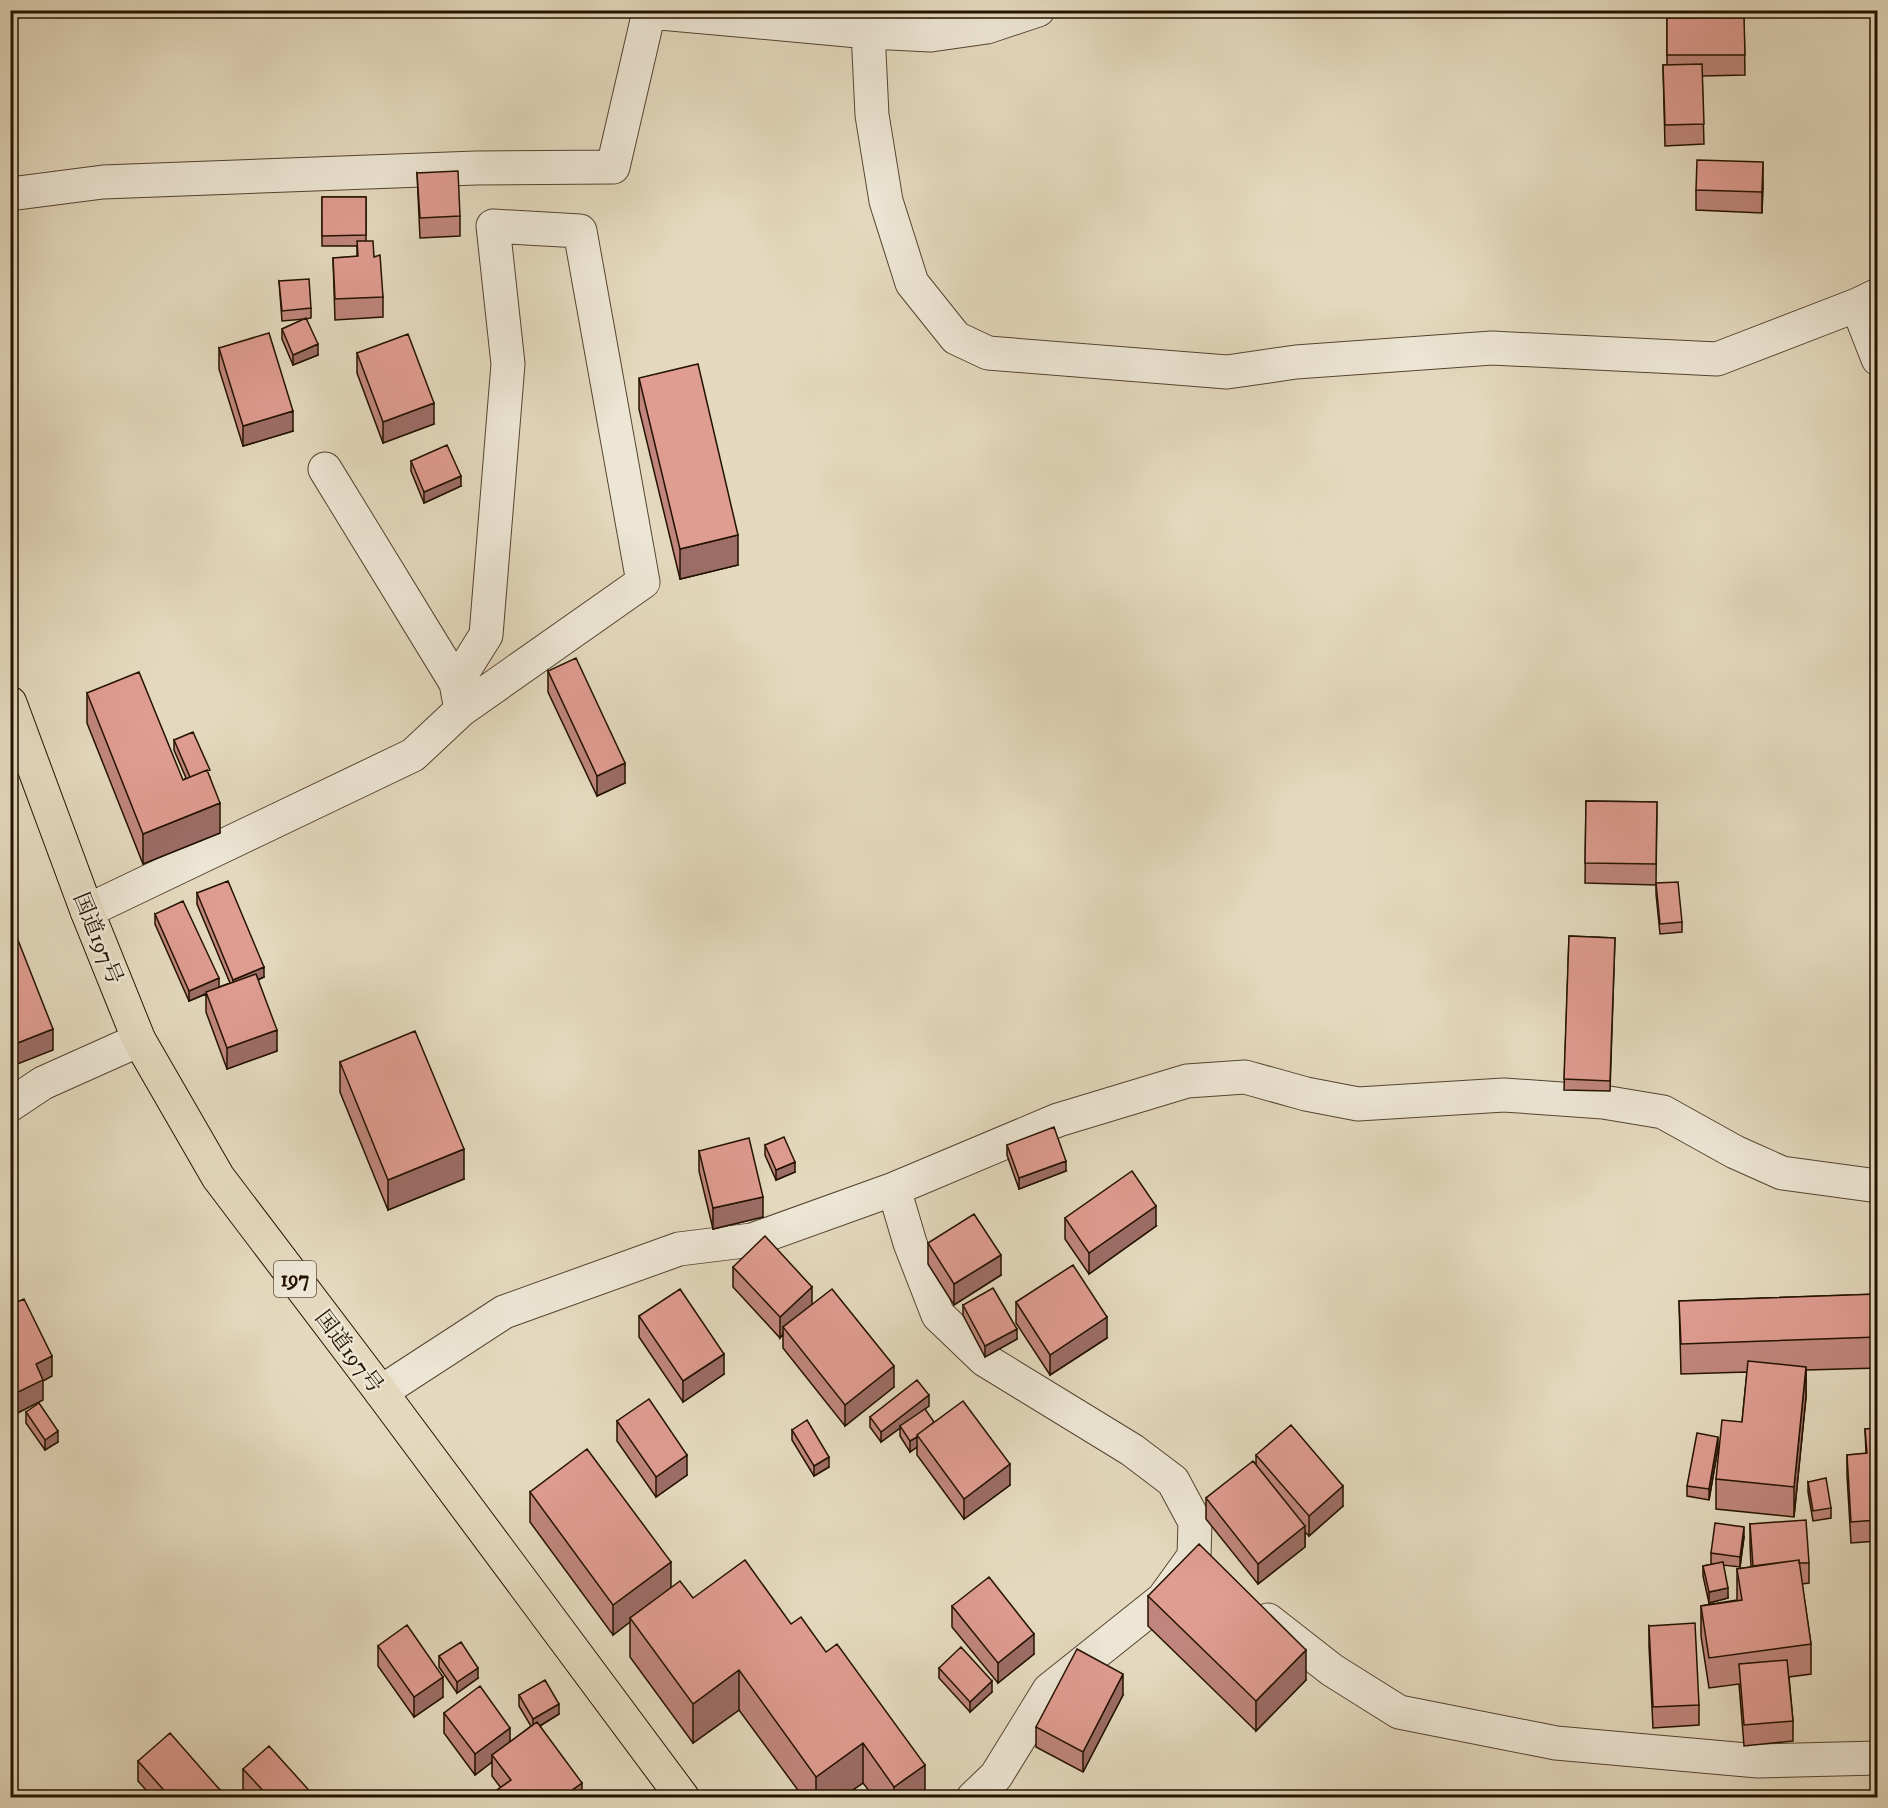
<svg xmlns="http://www.w3.org/2000/svg" width="1888" height="1808" font-family="'IM FELL DW Pica','Noto Serif JP',serif">
<rect width="100%" height="100%" fill="#e4d9be"/>
<filter id="stains"><feTurbulence type="fractalNoise" baseFrequency=".00333" numOctaves="4"/><feColorMatrix values="0 0 0 0 .2 0 0 0 0 .09 0 0 0 0 .02 0 0 0 .5 -.17"/></filter>
<radialGradient id="worn" r=".72"><stop offset=".6" stop-color="#630" stop-opacity="0"/><stop offset="1" stop-color="#630" stop-opacity=".3"/></radialGradient>
<g fill="none" stroke-linecap="round" stroke-linejoin="round">
<defs>
<path id="minor" d="M867,10L872,115L886,201L912,283L956,338L988,353L1227,372L1296,362L1492,348L1717,359L1857,305L1878,295
M10,194L103,182L476,168L613,167L649,12L869,32L931,35L987,27L1038,10
M1857,305L1878,359
M456,683L486,635L508,364L493,226L580,231L643,582L461,710
M87,911L413,755L461,710L456,683L325,469
M10,1105L43,1083L139,1040
M894,1189L910,1243L938,1315L985,1360L1132,1450L1173,1481L1195,1522L1194,1556L1163,1599L1049,1690L996,1776L973,1798
M381,1392L504,1312L679,1249L752,1240L894,1189L1058,1120L1187,1081L1245,1077L1306,1094L1358,1104L1504,1095L1603,1102L1663,1112L1735,1152L1782,1173L1878,1186
M1268,1620L1332,1670L1399,1712L1556,1743L1758,1761L1878,1758"/>
<path id="trunk" d="M10,703L87,911L139,1040L218,1177L381,1392L683,1798"/>
</defs>
<use href="#minor" stroke="#544430" stroke-width="35"/>
<use href="#trunk" stroke="#241200" stroke-width="35"/>
<use href="#minor" stroke="#ede6d5" stroke-width="33"/>
<use href="#trunk" stroke="#e4d9be" stroke-width="33"/>
</g>
<path fill="#c0867d" stroke="#241200" stroke-width="1.5" d="M1667,18H1744L1745,75L1702,76L1704,144L1665,146L1663,65H1667Z
M417,173L460,216V236L420,238Z
M1763,183L1762,213L1696,210V190Z
M322,197H366V241L374,257L383,297V317L335,320L333,258L357,257V246H322Z
M279,281L311,308V318L306,319L318,355L293,365L282,339V329L305,319L282,321Z
M219,348L293,431L243,446L219,369Z
M357,353L434,424L383,443L357,373Z
M639,378L738,565L680,579L639,409Z
M411,461L461,486L424,503L411,471Z
M548,671L625,783L597,796L548,692Z
M87,693L183,780L186,778L174,750V740L210,777L220,833L143,864L87,723Z
M1586,801L1657,802L1656,885L1585,883Z
M1656,883L1682,922V932L1660,934L1656,894Z
M197,893L264,977L258,980L277,1051L227,1069L206,1012V994L189,1001L155,924V914L219,987L230,983L197,904Z
M1569,936L1615,938L1610,1091L1564,1090Z
M340,1062L464,1179L388,1210L340,1092Z
M765,1145L795,1172L776,1180L765,1155Z
M1007,1145L1066,1171L1019,1189L1007,1155Z
M699,1151L763,1217L713,1229L699,1171Z
M1065,1218L1156,1226L1089,1274L1065,1239Z
M928,1243L1001,1275L954,1305L928,1264Z
M733,1267L812,1304L894,1387L845,1426L783,1348V1334L780,1338L733,1287Z
M1878,1294V1368L1806,1370V1397L1794,1517L1716,1509V1479L1742,1422L1747,1372L1681,1374L1679,1301Z
M1016,1302L1107,1338L1050,1375L1016,1323Z
M963,1305L1017,1339L985,1357L963,1315Z
M639,1316L724,1374L683,1402L639,1337Z
M929,1406L922,1411L934,1422L1010,1485L964,1519L917,1455V1447L910,1452L900,1436V1428L881,1442L870,1427V1417Z
M26,1412L58,1442L45,1450L26,1423Z
M617,1421L687,1475L656,1497L617,1441Z
M1878,1428V1541L1851,1543L1847,1475V1455L1866,1454L1865,1429Z
M792,1430L829,1467L814,1476L792,1440Z
M1718,1448L1709,1500L1687,1496V1486Z
M1256,1455L1343,1506L1309,1536L1305,1532V1547L1258,1584L1206,1519V1498L1256,1465Z
M1808,1482L1831,1508V1518L1813,1521L1808,1492Z
M530,1492L671,1588L693,1598L791,1624L925,1797H874L863,1783L842,1797H803L739,1710L693,1743L630,1657V1622L613,1635L530,1522Z
M1750,1524L1809,1563V1583L1802,1584L1811,1644V1674L1789,1677L1793,1721V1741L1744,1746L1739,1684L1709,1688L1701,1636V1606L1737,1600V1569L1751,1567L1750,1544Z
M1744,1537L1740,1567L1723,1565L1728,1598L1709,1603L1703,1576V1566L1714,1564H1711V1553Z
M1878,1569V1609L1872,1591V1571Z
M1148,1596L1306,1680L1256,1731L1148,1626Z
M952,1606L1034,1654L998,1683L952,1627Z
M1649,1626L1699,1705V1725L1653,1728L1649,1646Z
M378,1646L443,1697L414,1717L378,1666Z
M439,1656L478,1678L457,1693L439,1667Z
M939,1668L992,1692L970,1712L939,1678Z
M519,1695L559,1714L540,1726L582,1797L501,1788L492,1776V1762L475,1775L444,1733V1713L510,1742L531,1726L519,1706Z
M1123,1695L1083,1772L1036,1747V1727Z
M138,1761L220,1797H152L138,1781Z
M243,1769L315,1797H246L248,1795L243,1789Z"/>
<path fill="#9c6d66" stroke="#241200" stroke-width="1.5" d="M1763,162V183L1762,213V192Z
M318,344V355L293,365V355Z
M434,403V424L383,443V422Z
M293,411V431L243,446V426Z
M461,476V486L424,503V492Z
M738,535V565L680,579V549Z
M625,763V783L597,796V776Z
M220,803V833L143,864V834Z
M264,967V977L233,990V980Z
M219,978V988L189,1001V991Z
M53,1029V1050L10,1067V1046Z
M277,1030V1051L227,1069V1048Z
M464,1149V1179L388,1210V1180Z
M1066,1161V1171L1019,1189V1178Z
M795,1162V1172L776,1180V1170Z
M763,1197V1217L713,1229V1208Z
M1156,1206V1226L1089,1274V1253Z
M1001,1255V1275L954,1305V1284Z
M812,1287V1307L783,1327V1334L780,1338V1317Z
M1107,1317V1338L1050,1375V1355Z
M1017,1329V1339L985,1357V1346Z
M724,1354V1374L683,1402V1381Z
M52,1356V1376L43,1381V1400L10,1417V1396L36,1364Z
M894,1366V1387L845,1426V1405Z
M1806,1367V1397L1794,1517V1487Z
M929,1395V1406L901,1427L900,1426V1428L881,1442V1432Z
M58,1431V1442L45,1450V1440Z
M917,1437V1447L910,1452V1441Z
M1718,1437V1448L1709,1500V1489Z
M687,1455V1475L656,1497V1477Z
M829,1457V1467L814,1476V1466Z
M1010,1464V1485L964,1519V1499Z
M1343,1486V1506L1309,1536V1516Z
M1305,1526V1547L1258,1584V1564Z
M1744,1527V1537L1740,1567V1557Z
M671,1562V1592L630,1618V1622L613,1635V1605Z
M1728,1588V1598L1709,1603V1592Z
M1034,1634V1654L998,1683V1663Z
M1306,1650V1680L1256,1731V1701Z
M478,1668V1678L457,1693V1682Z
M739,1670V1710L693,1743V1704Z
M1123,1674V1695L1083,1772V1752Z
M443,1677V1697L414,1717V1697Z
M992,1681V1692L970,1712V1702Z
M559,1704V1714L533,1730V1719Z
M510,1728V1748L492,1755V1762L475,1775V1754Z
M863,1743V1783L842,1797H816V1777Z
M925,1765V1797H894V1787Z
M582,1783V1797H562Z
M220,1790V1797H212Z"/>
<path fill="#df9c91" stroke="#241200" stroke-width="1.5" d="M1667,18H1744L1745,55H1667Z
M1702,64L1704,124L1665,125L1663,65Z
M1697,160L1763,162L1762,192L1696,190Z
M458,171L460,216L420,218L417,173Z
M322,197H366V235L322,236Z
M357,241H373L374,257L380,255L383,297L335,299L333,258L358,256Z
M309,279L311,308L282,311L279,281Z
M306,318L318,344L293,355L282,329Z
M269,333L293,411L243,426L219,348Z
M408,334L434,403L383,422L357,353Z
M698,364L738,535L680,549L639,378Z
M447,445L461,476L424,492L411,461Z
M576,658L625,763L597,776L548,671Z
M139,672L183,780L207,770L220,803L143,834L87,693Z
M193,732L210,770L207,771V770L190,777L174,740Z
M1586,801L1657,802L1656,864L1585,863Z
M228,881L264,967L233,980L197,893Z
M1678,882L1682,922L1660,924L1656,883Z
M183,901L219,978L189,991L155,914Z
M14,930L53,1029L10,1046V932Z
M1569,936L1615,938L1610,1081L1564,1079Z
M256,974L277,1030L227,1048L206,992Z
M415,1031L464,1149L388,1180L340,1062Z
M1054,1127L1066,1161L1019,1178L1007,1145Z
M784,1137L795,1162L776,1170L765,1145Z
M749,1138L763,1197L713,1208L699,1151Z
M1132,1171L1156,1206L1089,1253L1065,1218Z
M974,1214L1001,1255L954,1284L928,1243Z
M765,1236L812,1287L780,1317L733,1267Z
M1073,1265L1107,1317L1050,1355L1016,1302Z
M993,1288L1017,1329L985,1346L963,1305Z
M680,1289L724,1354L683,1381L639,1316Z
M832,1289L894,1366L845,1405L783,1327Z
M1878,1294V1337L1681,1344L1679,1301Z
M24,1299L52,1356L36,1364L43,1380L10,1396V1373L13,1372L10,1366V1305Z
M1748,1361L1806,1367L1794,1487L1716,1479L1722,1420L1742,1422Z
M917,1380L929,1395L881,1432L870,1417Z
M649,1399L687,1455L656,1477L617,1421Z
M963,1401L1010,1464L964,1499L917,1435Z
M39,1403L58,1431L45,1440L26,1412Z
M925,1409L934,1422L917,1435V1437L910,1441L900,1426Z
M807,1420L829,1457L814,1466L792,1430Z
M1291,1425L1343,1486L1309,1516L1256,1455Z
M1878,1428V1520L1851,1522L1847,1455L1867,1453L1865,1429Z
M1697,1433L1718,1437L1709,1489L1687,1486Z
M587,1449L671,1562L613,1605L530,1492Z
M1253,1461L1305,1526L1258,1564L1206,1498Z
M1826,1478L1831,1508L1813,1511L1808,1482Z
M1806,1520L1809,1563H1799V1560L1753,1566L1750,1524Z
M1715,1523L1744,1527L1740,1557L1711,1553Z
M1199,1544L1306,1650L1256,1701L1148,1596Z
M745,1560L791,1624L801,1617L826,1652L837,1644L925,1765L894,1787L863,1743L816,1777L739,1670L693,1704L630,1618L680,1581L693,1598Z
M1799,1560L1811,1644L1709,1658L1701,1606L1742,1600L1737,1569Z
M1723,1562L1728,1588L1709,1592L1703,1566Z
M1878,1569V1589L1872,1571Z
M989,1577L1034,1634L998,1663L952,1606Z
M1695,1623L1699,1705L1653,1707L1649,1626Z
M407,1625L443,1677L414,1697L378,1646Z
M461,1642L478,1668L457,1682L439,1656Z
M961,1647L992,1681L970,1702L939,1668Z
M1077,1649L1123,1674L1083,1752L1036,1727Z
M1787,1660L1793,1721L1744,1725L1739,1664Z
M545,1680L559,1704L533,1719L519,1695Z
M480,1686L510,1728L475,1754L444,1713Z
M537,1722L582,1783L562,1797H487L511,1780L492,1755Z
M170,1733L220,1790L212,1797H170L138,1761Z
M269,1746L315,1797H269L243,1769Z
M249,1794L253,1797H246Z"/>
<g text-anchor="middle" stroke-width="5" stroke-linejoin="round" paint-order="stroke">
<rect fill="#ede6d5" stroke="#605240" stroke-width="1.5" x="274" y="1261" width="42" height="36" rx="4.5"/>
<g font-size="21" font-weight="bold" fill="#241200">
<text x="295" y="1286">197</text>
</g>
<g font-size="22" fill="#241200" stroke="#ede6d5">
<text transform="translate(99 938) rotate(68)" y="8">国道197号</text>
<text transform="translate(350 1351) rotate(53)" y="8">国道197号</text>
</g>
</g>
<rect width="1888" height="1808" fill="none" stroke="#e4d9be" stroke-width="36"/>
<rect x="12" y="12" width="1864" height="1784" fill="none" stroke="#241200" stroke-width="3"/>
<rect x="18" y="18" width="1852" height="1772" fill="none" stroke="#241200" stroke-width="1.5"/>
<rect width="100%" height="100%" filter="url(#stains)"/>
<rect width="100%" height="100%" fill="url(#worn)"/>
</svg>
